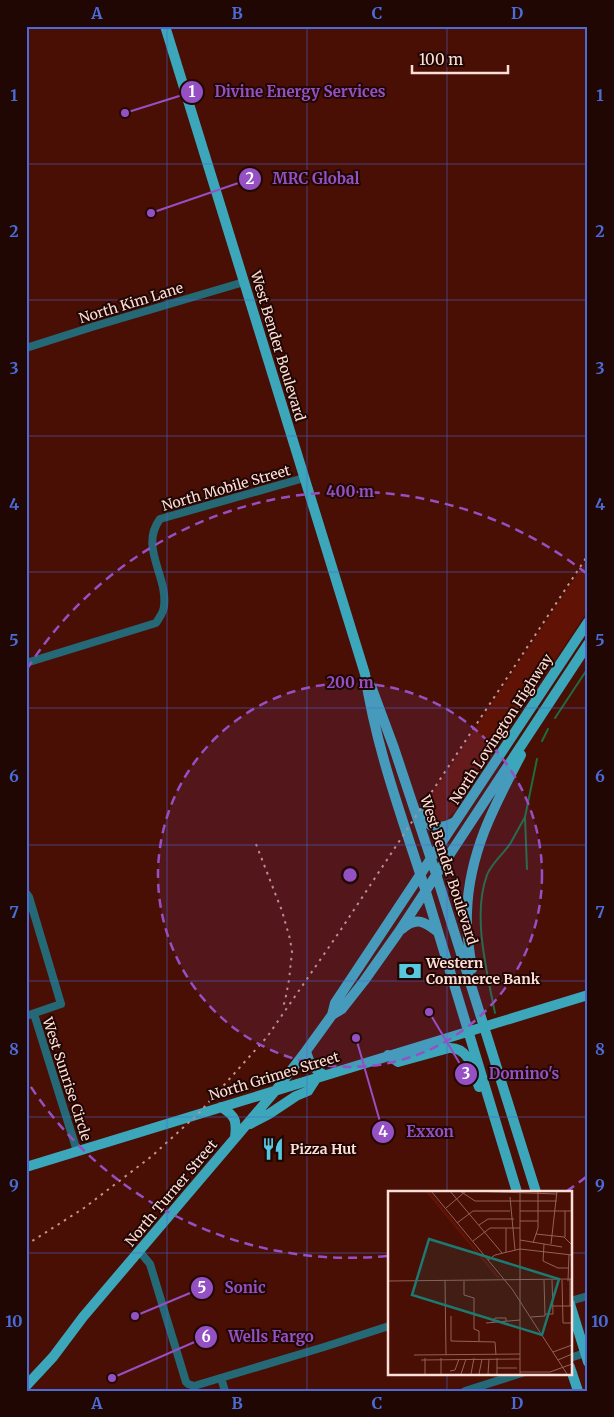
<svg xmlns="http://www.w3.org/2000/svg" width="614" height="1417" font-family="Merriweather,serif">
<rect width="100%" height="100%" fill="#490e04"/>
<path fill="#601304" d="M588,558V610L455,811C447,819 444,823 432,823L422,809Z"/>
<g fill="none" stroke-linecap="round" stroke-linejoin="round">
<path stroke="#1c6e3f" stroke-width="2" d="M555,718L588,668
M542,741L548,729
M527,869L525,817L537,759
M495,1013C487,972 472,915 487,875C491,864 503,854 510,844C515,835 520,826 525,817"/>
<path stroke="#256977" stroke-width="8" d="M26,348L95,326L244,282
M26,663L156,623C159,618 164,612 164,606C168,576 139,547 160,519L304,478
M26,893L29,897L61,1004L26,1016
M34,1014L77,1151
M140,1252L150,1264L186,1382L188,1384L194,1386L324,1347L389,1326
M570,1301L588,1296
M570,1358L585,1353
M221,1378L225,1391
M465,1391L522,1373"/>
<path stroke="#3ca6bb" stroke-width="10" d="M165,26L365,674C376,749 403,820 426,892C457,992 486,1092 517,1192
M371,686L394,748L436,874L536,1192
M420,813C429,830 439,830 455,822
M402,929C417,916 425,922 438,932
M472,969C469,950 466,931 467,912C469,853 494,806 521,755
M332,1015L342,1009L364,981L398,933L588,644
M306,1051C310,1065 312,1067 324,1075
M388,1055L398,1062L449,1048C470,1047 473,1071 479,1087
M221,1107C236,1116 237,1121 235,1138
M250,1124L269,1114L296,1096L308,1091L317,1077
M26,1167L588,995
M570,1304L588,1362
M570,1367L578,1391
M26,1386L53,1357L83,1317L276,1090L306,1051L332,1015L335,1003L588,622"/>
<path stroke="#c0978e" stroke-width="2" stroke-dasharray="2.5 5" stroke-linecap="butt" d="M256,844L282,911L290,939L292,952L289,980L285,1001L282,1009
M26,1245L84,1208L152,1156L198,1114L267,1037L340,931L588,555"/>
</g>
<path fill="none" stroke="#4a6bd8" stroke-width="1" stroke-opacity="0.55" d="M167,26V1391M307,26V1391M447,26V1192M26,164H588M26,300H588M26,436H588M26,572H588M26,708H588M26,845H588M26,981H588M26,1117H588M26,1253H389M570,1253H588M447,1373V1391"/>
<circle cx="350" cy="875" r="192" fill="#9550c4" fill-opacity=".12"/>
<g fill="none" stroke="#9550c4" stroke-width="2.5" stroke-dasharray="9 6">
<circle cx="350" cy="875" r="192"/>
<path d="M586 1177A383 383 0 0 1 567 1191M387 1256A383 383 0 0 1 27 1081M27 669A383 383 0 0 1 586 573"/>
</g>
<defs>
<symbol id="bank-bare" viewBox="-9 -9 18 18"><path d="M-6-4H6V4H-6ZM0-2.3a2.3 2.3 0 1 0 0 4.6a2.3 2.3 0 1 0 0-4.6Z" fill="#56c9e1" stroke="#200703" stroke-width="2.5" paint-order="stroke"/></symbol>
<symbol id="restaurant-bare" viewBox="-9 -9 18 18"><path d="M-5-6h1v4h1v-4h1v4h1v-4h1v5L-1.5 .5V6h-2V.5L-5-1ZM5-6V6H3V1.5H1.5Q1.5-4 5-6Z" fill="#56c9e1" stroke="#200703" stroke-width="2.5" paint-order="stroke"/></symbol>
</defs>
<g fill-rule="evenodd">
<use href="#bank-bare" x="394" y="955" width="32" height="32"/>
<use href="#restaurant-bare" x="257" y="1133" width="32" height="32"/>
</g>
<g text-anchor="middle" stroke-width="4" stroke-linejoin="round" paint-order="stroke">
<g font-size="14" fill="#fedfd7" stroke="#200703">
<text transform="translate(131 303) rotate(-17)" y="5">North Kim Lane</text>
<text transform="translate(278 346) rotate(73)" y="5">West Bender Boulevard</text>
<text transform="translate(226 488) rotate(-16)" y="5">North Mobile Street</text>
<text transform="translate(501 729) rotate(-57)" y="5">North Lovington Highway</text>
<text transform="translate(449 870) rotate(72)" y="5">West Bender Boulevard</text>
<text transform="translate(274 1076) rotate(-17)" y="5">North Grimes Street</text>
<text transform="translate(67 1079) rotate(72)" y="5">West Sunrise Circle</text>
<text transform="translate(171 1193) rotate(-50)" y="5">North Turner Street</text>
</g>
<g font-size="14" font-weight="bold" fill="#fedfd7" stroke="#200703" text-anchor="start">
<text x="426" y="968">Western<tspan x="426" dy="16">Commerce Bank</tspan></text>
<text x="290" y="1154">Pizza Hut</text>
</g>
</g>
<g transform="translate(388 1191)">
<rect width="184" height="184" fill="#490e04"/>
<path d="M37,0H41L112,87L110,88Z" fill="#601304"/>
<path fill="none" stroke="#916258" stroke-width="1" d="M43,0L124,98L179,183M62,0L114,62M72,0L87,10H169M83,0L169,3M132,0V183M122,6L127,59M58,17L78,0M132,20H184M132,30H150M69,32L85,20H122M91,34L100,28H126M118,37V61M148,43L176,46L184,54M177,46V20M132,49L174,56M85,50L102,37H132M145,52L150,37V0M156,53L155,70L170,77H180M163,53L169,0M100,69L107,64L132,58L184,64M182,88V115M174,89L175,132H184M0,90L184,88M57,90L58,164M76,90V104L86,107V138L91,140V150M180,90L181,64M165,115H183M157,123H165L164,89M63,125V150L107,151L108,164M143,126L157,125L156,89M98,132L132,129M104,132L107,127H118V130M165,161L184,154M26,164L132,163M37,167V183M53,167V183M109,167V183M33,169L132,168M170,169L184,163M109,177H129M62,180L67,179L71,168M132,181H162L184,173M73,183L78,168M83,183L86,167M91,183L94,168M100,183L101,168"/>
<path fill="#1b7b73" fill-opacity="0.15" stroke="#1b7b73" stroke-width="2.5" d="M41,48L171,88L154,144L24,104Z"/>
<rect width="184" height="184" fill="none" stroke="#fedfd7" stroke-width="2.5"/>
</g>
<circle cx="350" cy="875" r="8" fill="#9550c4" stroke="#200703" stroke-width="2.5"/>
<g font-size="15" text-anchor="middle" font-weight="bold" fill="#9550c4" stroke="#200703" stroke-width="4" stroke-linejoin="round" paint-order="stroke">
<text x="350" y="497">400 m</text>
<text x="350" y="688">200 m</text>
</g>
<path fill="none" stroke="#9550c4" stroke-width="2" d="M125 113L192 92M151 213L250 179M429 1012L466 1074M356 1038L383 1132M135 1316L202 1288M112 1378L206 1337"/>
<g fill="#9550c4" stroke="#200703" stroke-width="2">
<circle cx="125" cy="113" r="5"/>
<circle cx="151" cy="213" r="5"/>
<circle cx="429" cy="1012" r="5"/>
<circle cx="356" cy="1038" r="5"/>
<circle cx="135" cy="1316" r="5"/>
<circle cx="112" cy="1378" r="5"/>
<circle cx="192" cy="92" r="12"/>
<circle cx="250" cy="179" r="12"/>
<circle cx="466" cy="1074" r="12"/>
<circle cx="383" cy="1132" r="12"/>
<circle cx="202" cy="1288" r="12"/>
<circle cx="206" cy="1337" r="12"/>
</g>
<g font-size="15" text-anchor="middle" font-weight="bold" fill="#fff">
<text x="192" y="97">1</text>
<text x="250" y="184">2</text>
<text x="466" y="1079">3</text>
<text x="383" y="1137">4</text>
<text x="202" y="1293">5</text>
<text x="206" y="1342">6</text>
</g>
<g font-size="15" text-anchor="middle" font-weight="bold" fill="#9550c4" stroke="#200703" stroke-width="4" stroke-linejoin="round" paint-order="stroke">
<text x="300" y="97">Divine Energy Services</text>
<text x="316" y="184">MRC Global</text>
<text x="524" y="1079">Domino's</text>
<text x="430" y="1137">Exxon</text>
<text x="245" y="1293">Sonic</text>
<text x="271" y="1342">Wells Fargo</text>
</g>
<rect width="614" height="1417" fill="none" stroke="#200703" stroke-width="55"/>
<path d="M412 65v8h96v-8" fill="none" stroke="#fedfd7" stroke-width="2.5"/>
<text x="419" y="65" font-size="15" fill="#fedfd7" stroke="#200703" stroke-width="4" paint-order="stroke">100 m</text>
<rect x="28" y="28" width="558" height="1362" fill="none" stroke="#4a6bd8" stroke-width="2"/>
<g font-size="16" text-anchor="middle" font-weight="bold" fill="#4a6bd8">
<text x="97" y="19">A</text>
<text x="237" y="19">B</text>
<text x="377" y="19">C</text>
<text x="517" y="19">D</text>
<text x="14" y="101">1</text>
<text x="600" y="101">1</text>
<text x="14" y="237">2</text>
<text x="600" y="237">2</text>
<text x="14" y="374">3</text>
<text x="600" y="374">3</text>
<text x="14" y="510">4</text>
<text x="600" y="510">4</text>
<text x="14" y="646">5</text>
<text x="600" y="646">5</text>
<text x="14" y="782">6</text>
<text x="600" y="782">6</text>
<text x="14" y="918">7</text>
<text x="600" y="918">7</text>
<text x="14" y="1055">8</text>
<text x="600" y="1055">8</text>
<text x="14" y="1191">9</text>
<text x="600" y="1191">9</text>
<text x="14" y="1327">10</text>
<text x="600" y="1327">10</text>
<text x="97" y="1409">A</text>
<text x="237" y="1409">B</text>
<text x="377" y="1409">C</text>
<text x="517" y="1409">D</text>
</g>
</svg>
